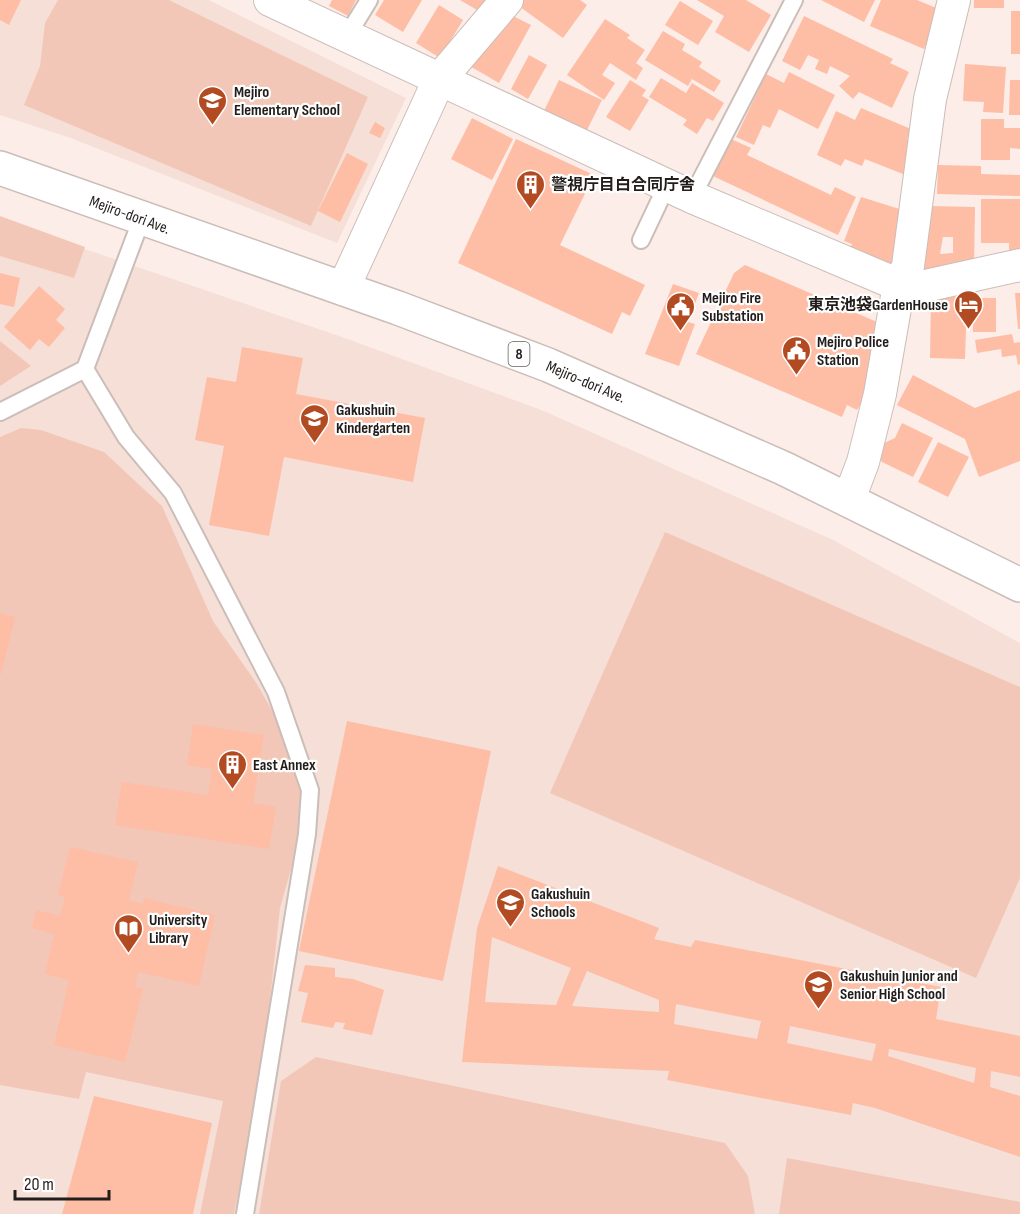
<svg xmlns="http://www.w3.org/2000/svg" width="1020" height="1214" font-family="'Sofia Sans Condensed','Noto Sans JP',sans-serif">
<rect width="100%" height="100%" fill="#fcede8"/>
<path fill="#f6dfd7" d="M0,0H209L406,98L337,243L68,137L0,115Z
M0,220L342,337L544,411L833,540L1020,643V1214H0Z"/>
<path fill="#f3c7b7" d="M58,0H169L368,97L311,226L24,105L40,66L45,23Z
M0,216L85,247L74,278L0,256Z
M0,341L31,366L0,386Z
M21,428L41,430L104,452L162,506L213,621L257,684L293,748L310,802L280,908L261,1082L234,1214H200L223,1101L86,1072L79,1099L0,1085V437Z
M665,532L1020,687V878L976,978L550,793Z
M316,1057L725,1143L748,1176L755,1214H259L281,1081Z
M787,1158L1020,1202V1214H779Z"/>
<path fill="#febda5" fill-rule="evenodd" d="M0,0H21L9,25L0,20Z
M332,0H356L348,16L329,6Z
M384,0H422L403,32L375,15Z
M460,0H490L482,13Z
M519,0H580L587,5L563,38L516,4Z
M697,0H746L771,15L749,52L715,32L724,16Z
M821,0H875L864,22Z
M881,0H917L941,10L924,49L870,26Z
M974,0H1004V8H974Z
M680,1L713,21L698,45L665,25Z
M439,5L463,20L440,58L416,43Z
M1011,11H1020V54H1011Z
M507,13L531,25L499,83L468,65Z
M804,16L893,59L890,63L909,72L892,108L859,92L853,99L839,86L850,76L830,66L827,74L815,69L819,60L808,55L800,70L782,61Z
M605,19L630,35L627,38L645,50L636,63L643,68L636,80L610,63L602,75L615,83L604,100L567,75Z
M663,31L685,44L682,50L702,62L699,67L721,81L714,92L692,79L688,86L645,60Z
M529,55L547,65L528,99L511,89Z
M965,64L1006,67L1003,113L983,112L984,102L963,101Z
M789,72L835,95L818,129L779,109L770,128L763,125L754,145L736,137L766,74L784,83Z
M661,78L686,93L692,83L724,103L713,121L707,118L697,134L683,125L687,120L649,97Z
M559,80L602,100L585,134L543,113Z
M630,80L646,90L642,96L649,100L630,131L606,117Z
M1010,80H1020V115H1009Z
M861,108L911,129L907,139L918,144L913,178L865,159L862,166L845,159L841,166L817,155L836,111L855,120Z
M472,118L513,139L492,180L451,159Z
M981,119H1004V128H1020V149L1010,148V160H981Z
M375,122L385,128L380,138L369,133Z
M516,139L594,175L560,245L645,285L630,316L622,312L612,334L458,263Z
M731,139L751,148L747,155L831,195L835,187L856,197L838,235L713,176Z
M347,153L368,164L340,222L318,211Z
M938,165L981,166V174L1020,175V196L937,194Z
M861,197L906,211L896,269L848,252L852,244L844,241Z
M981,199H1020V253H1009V243H981Z
M929,206L975,207L974,268L930,272L924,270L922,266ZM943,237H953V253L940,254Z
M745,265L877,322L870,388L857,410L847,405L842,417L696,354L734,273Z
M0,273L20,278L14,307L0,304Z
M673,284L699,293L688,322L695,324L679,366L645,354Z
M39,286L65,309L56,320L65,328L49,347L39,339L30,350L4,327Z
M1015,293H1020V329H1018Z
M931,296L967,297L965,359L930,358Z
M973,298H996V332H973Z
M1012,334L1014,343L1020,342V364L1018,365L1016,355L1002,357L1001,349L977,353L975,340Z
M242,347L303,358L296,394L425,418L413,482L284,457L269,536L209,525L224,446L195,440L207,377L236,382Z
M913,375L975,408L1020,390V461L979,477L965,439L897,405Z
M902,423L933,438L913,477L882,462L879,456L882,444L895,438Z
M938,442L969,457L948,497L918,482Z
M0,613L15,617L1,674H0Z
M347,721L491,751L443,981L299,951Z
M193,724L264,735L253,803L276,807L269,849L115,825L122,782L208,795L212,769L187,765Z
M70,847L138,862L129,900L143,904L144,898L215,915L199,986L138,972L135,987L143,989L125,1062L54,1045L69,980L45,974L54,934L32,928L36,910L60,916L65,897L58,895Z
M498,866L659,928L654,939L691,947L695,940L941,987L936,1019L1020,1036V1077L991,1071L990,1087L1020,1096V1157L875,1108L853,1103L851,1115L667,1080L669,1071L462,1062L477,928ZM492,937L571,968L556,1005L485,1002ZM587,971L659,1000V1012L572,1006ZM676,1004L761,1021L757,1039L674,1024ZM790,1026L876,1044L872,1061L787,1043ZM889,1049L976,1068L974,1083L888,1056Z
M305,965L335,968V977L353,979L384,990L372,1035L343,1029L345,1023L335,1022L333,1028L301,1022L308,993L298,991Z
M94,1096L212,1123L193,1214H62Z"/>
<g fill="none" stroke-linecap="round" stroke-linejoin="round">
<defs>
<path id="lane" d="M347,36L369,0
M692,197L794,0
M641,240L667,185
M85,369L142,218
M0,412L85,369L126,437L173,493L276,692L310,790L307,834L245,1214"/>
<path id="street" d="M270,0L692,197L899,285L925,286L1020,265
M343,289L439,80L507,0
M849,499L863,462L880,394L899,285L908,266L930,99L954,0"/>
<path id="primary" d="M0,168L398,308L548,365L783,468L1020,585"/>
</defs>
<use href="#lane" stroke="#cbbdb8" stroke-width="20"/>
<use href="#street" stroke="#cbbdb8" stroke-width="34"/>
<use href="#primary" stroke="#cbbdb8" stroke-width="36"/>
<use href="#lane" stroke="#fff" stroke-width="16"/>
<use href="#street" stroke="#fff" stroke-width="32"/>
<use href="#primary" stroke="#fff" stroke-width="33"/>
</g>
<defs>
<symbol id="school-pin" viewBox="-11 -11 22 30"><path d="M0 17L-7.5 6A9.5 9.5 0 1 1 7.5 6Z" fill="#b24b22" stroke="#fefefe"/><path d="M0-5L7-2L0 1L-7-2ZM-4 1L0 2.5L4 1V4Q0 6-4 4Z" fill="#fff"/></symbol>
<symbol id="building-pin" viewBox="-11 -11 22 30"><path d="M0 17L-7.5 6A9.5 9.5 0 1 1 7.5 6Z" fill="#b24b22" stroke="#fefefe"/><path d="M-4-6H4V6H1V3H-1V6H-4ZM-2.5-4.3h1.7v1.8h-1.7ZM.8-4.3h1.7v1.8H.8ZM-2.5-1h1.7V.8h-1.7ZM.8-1h1.7V.8H.8Z" fill="#fff"/></symbol>
<symbol id="hotel-pin" viewBox="-11 -11 22 30"><path d="M0 17L-7.5 6A9.5 9.5 0 1 1 7.5 6Z" fill="#b24b22" stroke="#fefefe"/><path d="M-6-4.5h1.5V1H6V5H4.5V3h-9V5H-6ZM-4 0a1.8 1.8 0 1 1 3.6 0ZM.5 0V-2.5h3Q6-2.5 6 0Z" fill="#fff"/></symbol>
<symbol id="civic-pin" viewBox="-11 -11 22 30"><path d="M0 17L-7.5 6A9.5 9.5 0 1 1 7.5 6Z" fill="#b24b22" stroke="#fefefe"/><path d="M-.6-6.5H3V-4.5H.6V-3L4-1V1h2V6H-6V1h2V-1L-.6-3ZM-1.2 2.5V6h2.4V2.5Z" fill="#fff"/></symbol>
<symbol id="university-pin" viewBox="-11 -11 22 30"><path d="M0 17L-7.5 6A9.5 9.5 0 1 1 7.5 6Z" fill="#b24b22" stroke="#fefefe"/><path d="M0-5L7-2L0 1L-7-2ZM-4 1L0 2.5L4 1V4Q0 6-4 4Z" fill="#fff"/></symbol>
<symbol id="library-pin" viewBox="-11 -11 22 30"><path d="M0 17L-7.5 6A9.5 9.5 0 1 1 7.5 6Z" fill="#b24b22" stroke="#fefefe"/><path d="M-6-4Q-3-5.5-.7-3.5V5Q-3 3-6 4ZM6-4Q3-5.5 .7-3.5V5Q3 3 6 4Z" fill="#fff"/></symbol>
</defs>
<g fill-rule="evenodd">
<use href="#school-pin" x="196" y="84" width="33" height="45"/>
<use href="#building-pin" x="514" y="168" width="33" height="45"/>
<use href="#hotel-pin" x="952" y="288" width="33" height="45"/>
<use href="#civic-pin" x="664" y="290" width="33" height="45"/>
<use href="#civic-pin" x="780" y="334" width="33" height="45"/>
<use href="#school-pin" x="298" y="402" width="33" height="45"/>
<use href="#building-pin" x="216" y="748" width="33" height="45"/>
<use href="#university-pin" x="494" y="886" width="33" height="45"/>
<use href="#library-pin" x="112" y="912" width="33" height="45"/>
<use href="#school-pin" x="802" y="968" width="33" height="45"/>
</g>
<g text-anchor="middle" stroke-width="4.5" stroke-linejoin="round" paint-order="stroke">
<rect fill="#fefefe" stroke="#64605f" stroke-width="1.5" x="508.5" y="342" width="21" height="24" rx="4.5"/>
<g font-size="15" font-weight="bold" fill="#221d1b">
<text x="519" y="359">8</text>
</g>
<g font-size="16" font-weight="bold" fill="#221d1b" stroke="#fefefe" text-anchor="start">
<text x="234" y="97">Mejiro<tspan x="234" dy="18">Elementary School</tspan></text>
<text x="551" y="190">警視庁目白合同庁舎</text>
<text x="702" y="303">Mejiro Fire<tspan x="702" dy="18">Substation</tspan></text>
<text x="948" y="310" text-anchor="end">東京池袋GardenHouse</text>
<text x="817" y="347">Mejiro Police<tspan x="817" dy="18">Station</tspan></text>
<text x="336" y="415">Gakushuin<tspan x="336" dy="18">Kindergarten</tspan></text>
<text x="253" y="770">East Annex</text>
<text x="531" y="899">Gakushuin<tspan x="531" dy="18">Schools</tspan></text>
<text x="149" y="925">University<tspan x="149" dy="18">Library</tspan></text>
<text x="840" y="981">Gakushuin Junior and<tspan x="840" dy="18">Senior High School</tspan></text>
</g>
<g font-size="16" fill="#221d1b" stroke="#fefefe">
<text transform="translate(130 214) rotate(20)" y="6">Mejiro-dori Ave.</text>
<text transform="translate(586 381) rotate(23)" y="6">Mejiro-dori Ave.</text>
</g>
</g>
<path d="M15 1190v9h94v-9" fill="none" stroke="#221d1b" stroke-width="3"/>
<text x="24" y="1190" font-size="18" fill="#221d1b" stroke="#fefefe" stroke-width="4.5" paint-order="stroke">20 m</text>
</svg>
